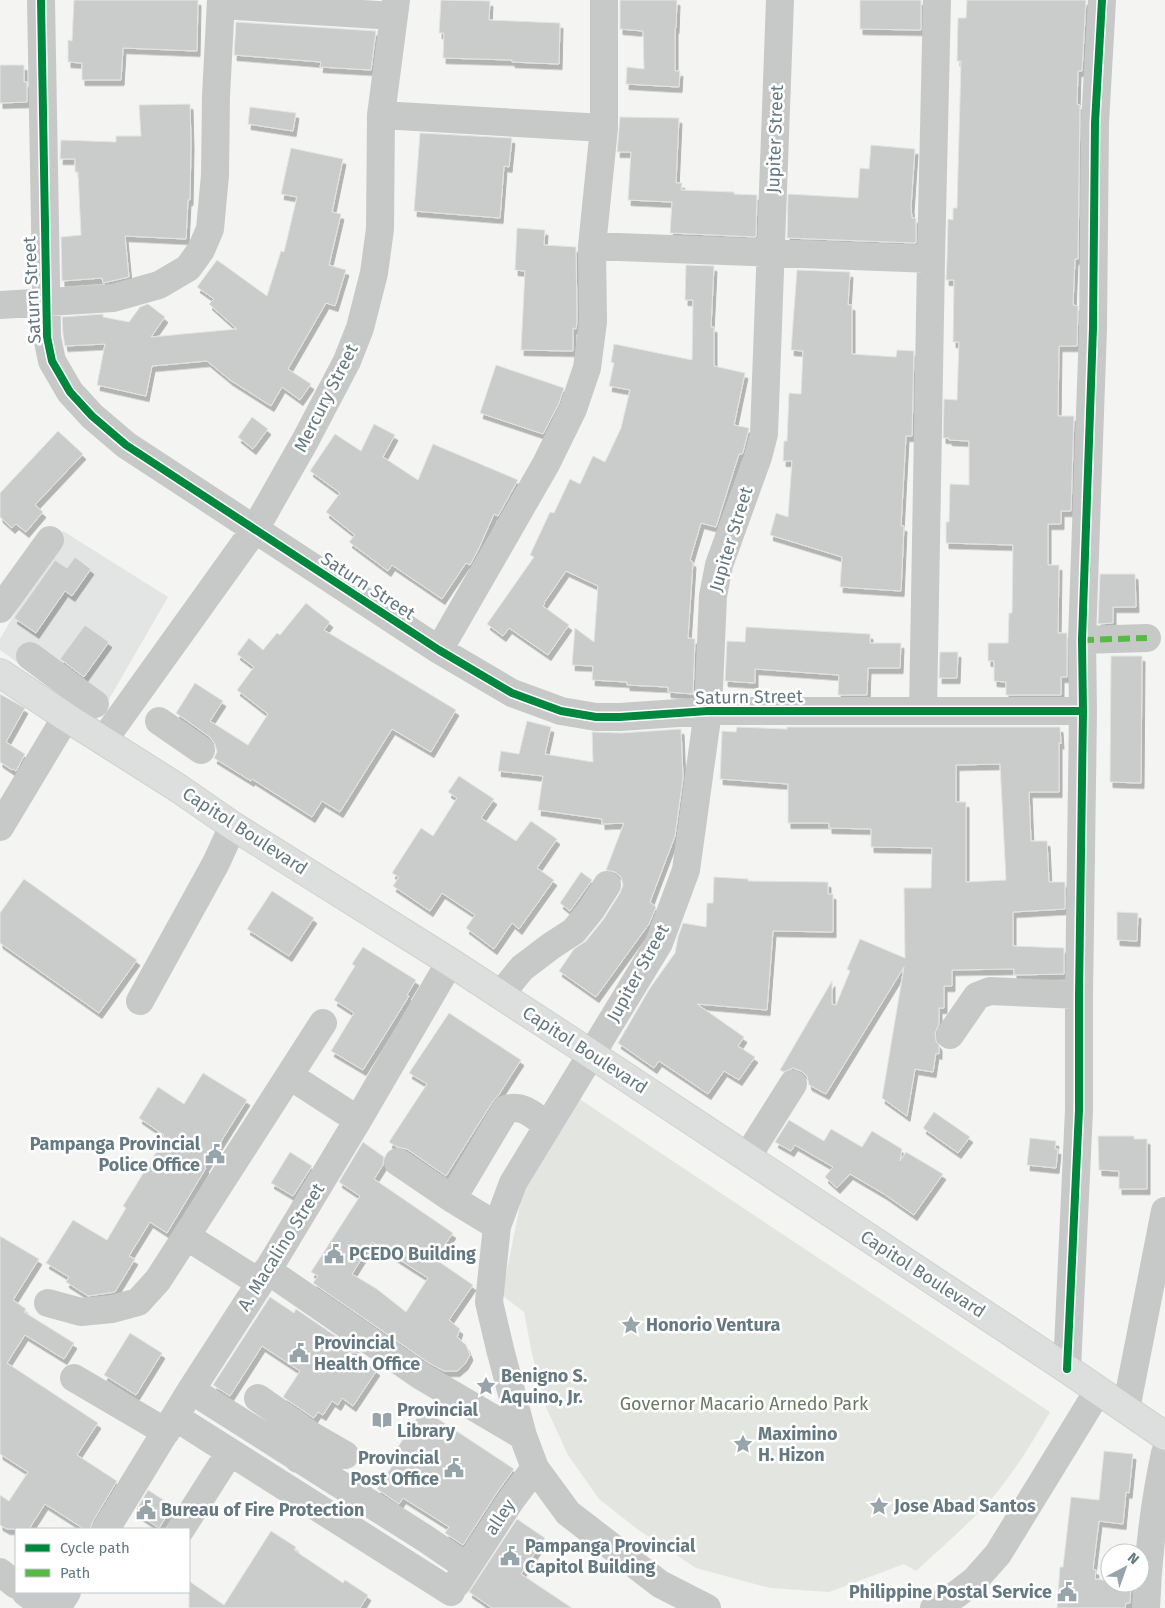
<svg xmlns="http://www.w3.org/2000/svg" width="1165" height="1608" font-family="'Fira Sans',sans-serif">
<defs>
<filter id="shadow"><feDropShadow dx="3" dy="5.5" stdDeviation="0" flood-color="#0004"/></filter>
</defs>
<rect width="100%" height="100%" fill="#f4f4f3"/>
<path fill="#e3e5e4" d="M63,531L168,597L97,720L0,650V639Z"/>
<path fill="#e3e6e0" d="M575,1096L1050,1412C1033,1441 1015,1471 993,1497C969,1524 942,1547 916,1571L904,1564L829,1592L770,1588L696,1568L637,1529L599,1499L568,1455L545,1405L532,1354L524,1312L502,1295L525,1180Z"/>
<path fill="#cacccc" stroke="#e4e4e3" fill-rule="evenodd" filter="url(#shadow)" d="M74,0H198L197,51L123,48L121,80H82V63L68,62V40L72,41Z
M441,0L490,1L489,20L560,23L559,64L512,62V60L443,58L444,33H439Z
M620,0H677L676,28H675V71H680L679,87L626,84L627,67L644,69L643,31L620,29Z
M860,0H921V30L860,29Z
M967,0H1086L1082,71H1078L1077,104L1080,105L1078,259H1075L1073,305L1078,306L1077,346H1059L1058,416H1074L1071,511H1061V524H1048V565H1059L1058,633H1067V677H1061V695H1006V682L994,681V661H988V643H1008L1009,613H1012L1013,545L946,543V522H949L950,484L969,485V441L949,440V438H943L944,399L957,400L959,342H953L954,280H946L947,259L948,219L953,220V208H957L961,61H957L958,18H966Z
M236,22L376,31L371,70L320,67L321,62L234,55Z
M0,65H24V82H27V102L0,103Z
M190,104L191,144L190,200H188L186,239L125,236L129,277L103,283L102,278L62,281L61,237L81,235L78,172H75V159H60L61,140L116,142V136H141L139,105Z
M250,107L296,113L293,131L248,124Z
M620,117L679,118L676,183H682L681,190L734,192V194L757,195L756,237L670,233L672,202L628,200L631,152H617Z
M420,133L512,138L509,167L504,166L500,218L414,211Z
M871,145L915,149L911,207L912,218H916V243L787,238L788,194L858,198L860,168L869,169Z
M291,148L343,159L332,212L341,214L329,265L346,270L335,306L326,303L288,369L311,384L300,400L282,387L271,406L230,380L207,361L152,366L146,396L97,385L105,344L65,346L63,335L62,317L103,314V317L129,322L140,307L148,304L165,317L151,337L237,329L209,304L214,299L197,287L217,260L267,296L281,251L284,252L297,197L281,194Z
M517,228L545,230L544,245L576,247L577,321L576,329L573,328V351L521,350L525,271L515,270Z
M686,265L714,266L711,327H714V366L745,373L734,425L749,428L743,452L742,454H739L716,527L701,523L690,560L693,562L688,638L695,639L693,694L668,692V687L627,685V682L592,680L593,666L572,665L575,628L594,642L598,586L566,571L544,603L545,604L543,606L569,625L548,655L509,628L503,636L487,624L534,557L530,555L550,512L554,513L570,479L580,484L593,456L605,462L621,428L630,390L609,386L614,363L611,362L614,344L692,360L693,300H685Z
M797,270L850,272L848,305H852V354L896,357L897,350L914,351L912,436H906L901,526H904L901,591L840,587L842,557L770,535L776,513L788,517L792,461H783L784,441H787L789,393L801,394L803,351L791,350Z
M496,365L564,388L559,403L543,434L480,413Z
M252,417L268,429L253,449L238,437Z
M374,424L395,435L383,457L418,480L433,444L518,480L498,516L494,514L479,548L470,565L466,563L442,599L392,565L388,571L349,542L355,535L326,512L340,493L310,471L335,434L361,451Z
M58,431L83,454L35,505L43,512L26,532L16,524L12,528L0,517V493Z
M75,557L91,569L72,596L65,591L36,633L14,618L55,560L67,568Z
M1100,574H1135L1136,607H1113V623L1098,624Z
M306,603L330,622L324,630L456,710L431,752L392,729L340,812L322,801L312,817L252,779L251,781L214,758L217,752L215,744L210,737L176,713L195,683L223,701L210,721L248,745L268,714L237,690L254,667L237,654L249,638L263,650L277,633L280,635Z
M85,625L109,642L84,677L60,659Z
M746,627L870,634V643H901L900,668H868L867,695H838L839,675L755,669V683L725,681L727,641L745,642Z
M940,652H958L957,678H939Z
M1111,656H1142L1141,783L1110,782Z
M0,694L25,708L6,742L25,754L16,771L13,769L12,770L0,762Z
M527,721L551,727L545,754L593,762L592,732L621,733L681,729L683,778L675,836L650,902L656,907L649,924L596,997L559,971L574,949L586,941L603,920L620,893L623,885L621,877L615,872L606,870L624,823L602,824V819L538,810L543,776L498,771L501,751L519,754Z
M737,727L787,729V727H1060L1061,744L1059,742V792H1029L1031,841H1047L1049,882H1065V909L1013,912V946L1064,948V974L1014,975V969L952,970V986H944V1008H939V1024L935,1033L936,1041L939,1045V1054L936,1053L933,1072L915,1069L907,1116L882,1098L904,967L826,1094L809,1085L807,1076L801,1071L793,1068L784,1072L780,1070L832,981V1004L836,1005L850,971L847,969L860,939L905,958L904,888H931L932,848L871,847V829L829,828V823H788V784L720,779L722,731L736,732ZM1000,764L1006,880L966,882V802H956V765Z
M459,776L494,799L481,818L516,841L531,821L557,839L537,868L554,880L519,929L512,923L494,949L466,928L475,915L442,893L430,911L393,886L399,877L392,873L421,828L433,836L457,798L448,792Z
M581,872L592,880L570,911L560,903Z
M714,877L748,879V881L828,882V894H833V932L773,931L767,1010L697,1004L744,1037L738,1046L755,1057L739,1080L724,1071L708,1094L659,1061L654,1068L618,1043L650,988L675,953L678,937L683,923L706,927L707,903H713Z
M24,879L137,960L99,1013L0,943V913Z
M272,891L314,918L289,956L247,929Z
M1117,912L1138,913L1137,941L1117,940Z
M363,947L416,980L407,995L409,996L363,1070L331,1051L354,1013L334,1000L355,966L352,964Z
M449,1013L521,1060L498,1096L493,1101L446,1176L407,1149L397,1147L389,1142L427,1084L409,1073Z
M203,1073L247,1100L205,1167L206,1168L167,1233L150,1222L129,1256L135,1259L115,1292L88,1296L66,1282L69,1277L46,1263L73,1220L107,1240L126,1208L123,1206L165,1138L163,1136L164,1135L139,1118L158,1087L184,1104Z
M934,1112L970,1137L958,1153L923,1128Z
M789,1120L824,1141L831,1129L862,1147L872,1131L902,1149L900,1161L906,1152L943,1174L914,1215L884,1194L850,1174L837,1188L825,1177L833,1167L795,1145L791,1151L775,1142Z
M1098,1136H1134V1139H1147V1189H1119V1171L1099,1170Z
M1030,1138L1056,1141L1055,1149H1058L1056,1168L1027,1165Z
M363,1142L384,1157L383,1165L374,1179L453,1233L435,1259L473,1285L449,1320L460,1329L457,1337L466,1345L470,1355L465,1364L457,1371H444L429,1363L313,1283L318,1276L311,1272L360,1196L339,1182ZM372,1242L428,1278L406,1312L377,1289L352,1274Z
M290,1152L312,1166L293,1196L271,1183Z
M0,1236L39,1259L13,1300L26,1309L24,1312L74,1343L64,1359L25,1335L7,1363L98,1423L77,1455L117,1481L93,1521L90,1529H84L45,1504L29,1529H7L0,1525V1495L9,1501L28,1472L0,1454Z
M270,1297L294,1313L296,1309L362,1354L348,1352L377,1370L353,1406L342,1398L338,1405L332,1401L323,1415L318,1412L314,1418L283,1397L300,1371L262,1346L230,1396L213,1385Z
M130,1333L162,1353L136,1395L104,1375Z
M423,1409L514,1469L498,1491L463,1545L445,1533L449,1527L403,1498L399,1504L377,1489L393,1465L388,1462Z
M1104,1451L1133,1454L1129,1493L1126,1492L1123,1524L1099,1521L1093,1569L1096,1570L1095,1579L1110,1581V1583H1131L1130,1603H1126L1125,1608H1057L1060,1567H1063L1071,1497L1099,1500Z
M148,1490L173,1506L159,1528L135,1512Z
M517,1519L545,1538L521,1574L572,1608H492L469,1592Z
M271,1531L296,1547L294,1550L343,1583L345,1580L368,1595L360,1608H189V1581L224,1605Z"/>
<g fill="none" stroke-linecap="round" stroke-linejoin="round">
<defs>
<path id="major" d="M0,673L66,717L178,788L233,826L450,962L591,1054L1067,1369L1165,1436"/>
</defs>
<use href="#major" stroke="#d0d1d1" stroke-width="30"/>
<path stroke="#c7c9c8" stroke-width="28" d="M41,0L47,337L52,361L70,392L92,416L126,445L439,650L512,693L561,711L596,717H620L708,711H1083
M221,5L394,16
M381,115L604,128
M592,246L931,259
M0,305L113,298L159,285L188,268L201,250L210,229L215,175L216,96L221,0
M0,609L50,540
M1082,640L1147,638
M439,650L546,464L573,409L587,368L593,322L592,246L604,128V0
M30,656L95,704
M923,711L931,259L937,0
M159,721L201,750
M103,741L255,529L305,441L347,361L360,328L374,273L380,229L381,115L396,0
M0,827L66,717
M500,995L522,968L551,946L574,931L591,910L607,885
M140,1001L216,863L233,826
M950,1035L977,996L990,991L1079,995
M290,1076L358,1120
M747,1157L793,1084
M398,1162L451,1198
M497,1226L451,1198L460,1186L506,1109C524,1104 534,1116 548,1126
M186,1236L260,1283
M267,1270L421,1376L523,1436
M48,1303L81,1312L112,1309L138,1302L158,1280L323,1023
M1067,1369L1079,1110V995L1083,711L1082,640L1093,328L1095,123L1102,0
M74,1378L166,1432
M191,1390L426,1539L467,1567
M258,1398L312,1436L298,1459
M1126,1409L1165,1211
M175,1417L451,1592
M312,1436L345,1455
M106,1529L191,1390L260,1283L358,1120L450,962
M181,1529L230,1452
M0,1572L16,1585
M457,1583L511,1500L535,1468
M25,1592L46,1608
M57,1608L67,1592
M707,1608L660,1584L568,1513L535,1468L523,1436L500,1349L489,1302L497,1226L513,1183L659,943L686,870L708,711L713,596L719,565L758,457L764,434L780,0
M934,1608L957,1594L975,1580L998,1554L1098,1391
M1146,1608C1148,1556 1154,1504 1165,1453"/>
<use href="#major" stroke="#dddede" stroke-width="28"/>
<path stroke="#58b947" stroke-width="6" stroke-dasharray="12 6" stroke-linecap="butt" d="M1082,640L1147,638"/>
<defs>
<path id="cycleway" d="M41,0L47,337L52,361L70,392L92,416L126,445L439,650L512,693L561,711L596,717H620L708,711H1083
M1067,1369L1079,1110V995L1083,711L1082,640L1093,328L1095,123L1102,0"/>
</defs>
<use href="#cycleway" stroke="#fff" stroke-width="11"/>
<use href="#cycleway" stroke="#00873e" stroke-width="8"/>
</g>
<defs>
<symbol id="civic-bare" viewBox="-9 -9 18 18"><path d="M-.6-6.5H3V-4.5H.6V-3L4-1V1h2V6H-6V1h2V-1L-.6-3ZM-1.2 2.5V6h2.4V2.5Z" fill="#97a4aa" stroke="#fff" stroke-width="2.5" paint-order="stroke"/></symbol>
<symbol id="sight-bare" viewBox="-9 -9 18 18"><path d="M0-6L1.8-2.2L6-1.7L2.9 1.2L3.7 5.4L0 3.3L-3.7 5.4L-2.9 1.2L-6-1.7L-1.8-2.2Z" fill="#97a4aa" stroke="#fff" stroke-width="2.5" paint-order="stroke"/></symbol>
<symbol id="library-bare" viewBox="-9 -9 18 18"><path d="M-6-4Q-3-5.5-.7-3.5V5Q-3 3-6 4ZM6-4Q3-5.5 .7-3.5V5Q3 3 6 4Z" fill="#97a4aa" stroke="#fff" stroke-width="2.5" paint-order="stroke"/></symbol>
</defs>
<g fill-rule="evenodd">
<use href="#civic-bare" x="201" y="1140" width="28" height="28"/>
<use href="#civic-bare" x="320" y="1240" width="28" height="28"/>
<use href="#sight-bare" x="617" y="1311" width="28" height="28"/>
<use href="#civic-bare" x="285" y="1339" width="28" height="28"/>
<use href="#sight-bare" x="472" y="1372" width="28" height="28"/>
<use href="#library-bare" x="368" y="1406" width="28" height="28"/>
<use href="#sight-bare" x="729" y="1430" width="28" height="28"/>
<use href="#civic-bare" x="440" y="1454" width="28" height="28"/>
<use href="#sight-bare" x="865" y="1492" width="28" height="28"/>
<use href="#civic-bare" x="132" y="1496" width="28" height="28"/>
<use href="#civic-bare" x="496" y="1542" width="28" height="28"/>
<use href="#civic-bare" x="1053" y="1578" width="28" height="28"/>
</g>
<g text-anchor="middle" stroke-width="5" stroke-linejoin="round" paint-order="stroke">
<g font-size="18" fill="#657982" stroke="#fff">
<text transform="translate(775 139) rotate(-88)" y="6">Jupiter Street</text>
<text transform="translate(32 290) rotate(-93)" y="6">Saturn Street</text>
<text transform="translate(326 398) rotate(-63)" y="6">Mercury Street</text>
<text transform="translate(731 539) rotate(-73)" y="6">Jupiter Street</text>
<text transform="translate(368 586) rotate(33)" y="6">Saturn Street</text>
<text transform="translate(749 697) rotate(-1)" y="6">Saturn Street</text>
<text transform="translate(245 831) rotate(33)" y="6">Capitol Boulevard</text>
<text transform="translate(638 973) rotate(-61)" y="6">Jupiter Street</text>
<text transform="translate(585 1050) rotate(33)" y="6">Capitol Boulevard</text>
<text transform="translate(281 1247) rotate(-58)" y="6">A. Macalino Street</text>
<text transform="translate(923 1274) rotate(33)" y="6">Capitol Boulevard</text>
<text transform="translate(500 1517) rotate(-56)" y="6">alley</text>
</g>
<g font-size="18" font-weight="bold" fill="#657982" stroke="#fff" text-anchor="start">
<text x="200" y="1150" text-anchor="end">Pampanga Provincial<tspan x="200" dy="21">Police Office</tspan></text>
<text x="349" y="1260">PCEDO Building</text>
<text x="646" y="1331">Honorio Ventura</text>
<text x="314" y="1349">Provincial<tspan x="314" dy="21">Health Office</tspan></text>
<text x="501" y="1382">Benigno S.<tspan x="501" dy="21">Aquino, Jr.</tspan></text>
<text x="397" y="1416">Provincial<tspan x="397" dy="21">Library</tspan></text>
<text x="758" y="1440">Maximino<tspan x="758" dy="21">H. Hizon</tspan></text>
<text x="439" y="1464" text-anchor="end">Provincial<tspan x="439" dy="21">Post Office</tspan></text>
<text x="894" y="1512">Jose Abad Santos</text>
<text x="161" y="1516">Bureau of Fire Protection</text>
<text x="525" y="1552">Pampanga Provincial<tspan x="525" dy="21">Capitol Building</tspan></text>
<text x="1052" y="1598" text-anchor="end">Philippine Postal Service</text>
</g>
<g font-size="18" fill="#6b7964" stroke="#fff">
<text x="744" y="1410">Governor Macario Arnedo Park</text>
</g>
</g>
<rect x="15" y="1528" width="175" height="65" fill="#ffffff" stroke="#c1c9cd"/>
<rect x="25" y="1544" width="25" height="8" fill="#00873e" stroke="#c1c9cd"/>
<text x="60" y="1553" font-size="15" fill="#657982">Cycle path</text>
<rect x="25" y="1569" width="25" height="8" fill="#58b947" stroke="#c1c9cd"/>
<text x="60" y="1578" font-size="15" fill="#657982">Path</text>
<g transform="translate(1125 1568) rotate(41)"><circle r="24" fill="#ffffff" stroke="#c1c9cd"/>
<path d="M0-4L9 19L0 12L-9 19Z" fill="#97a4aa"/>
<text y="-8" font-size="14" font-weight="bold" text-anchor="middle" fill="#657982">N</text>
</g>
</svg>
